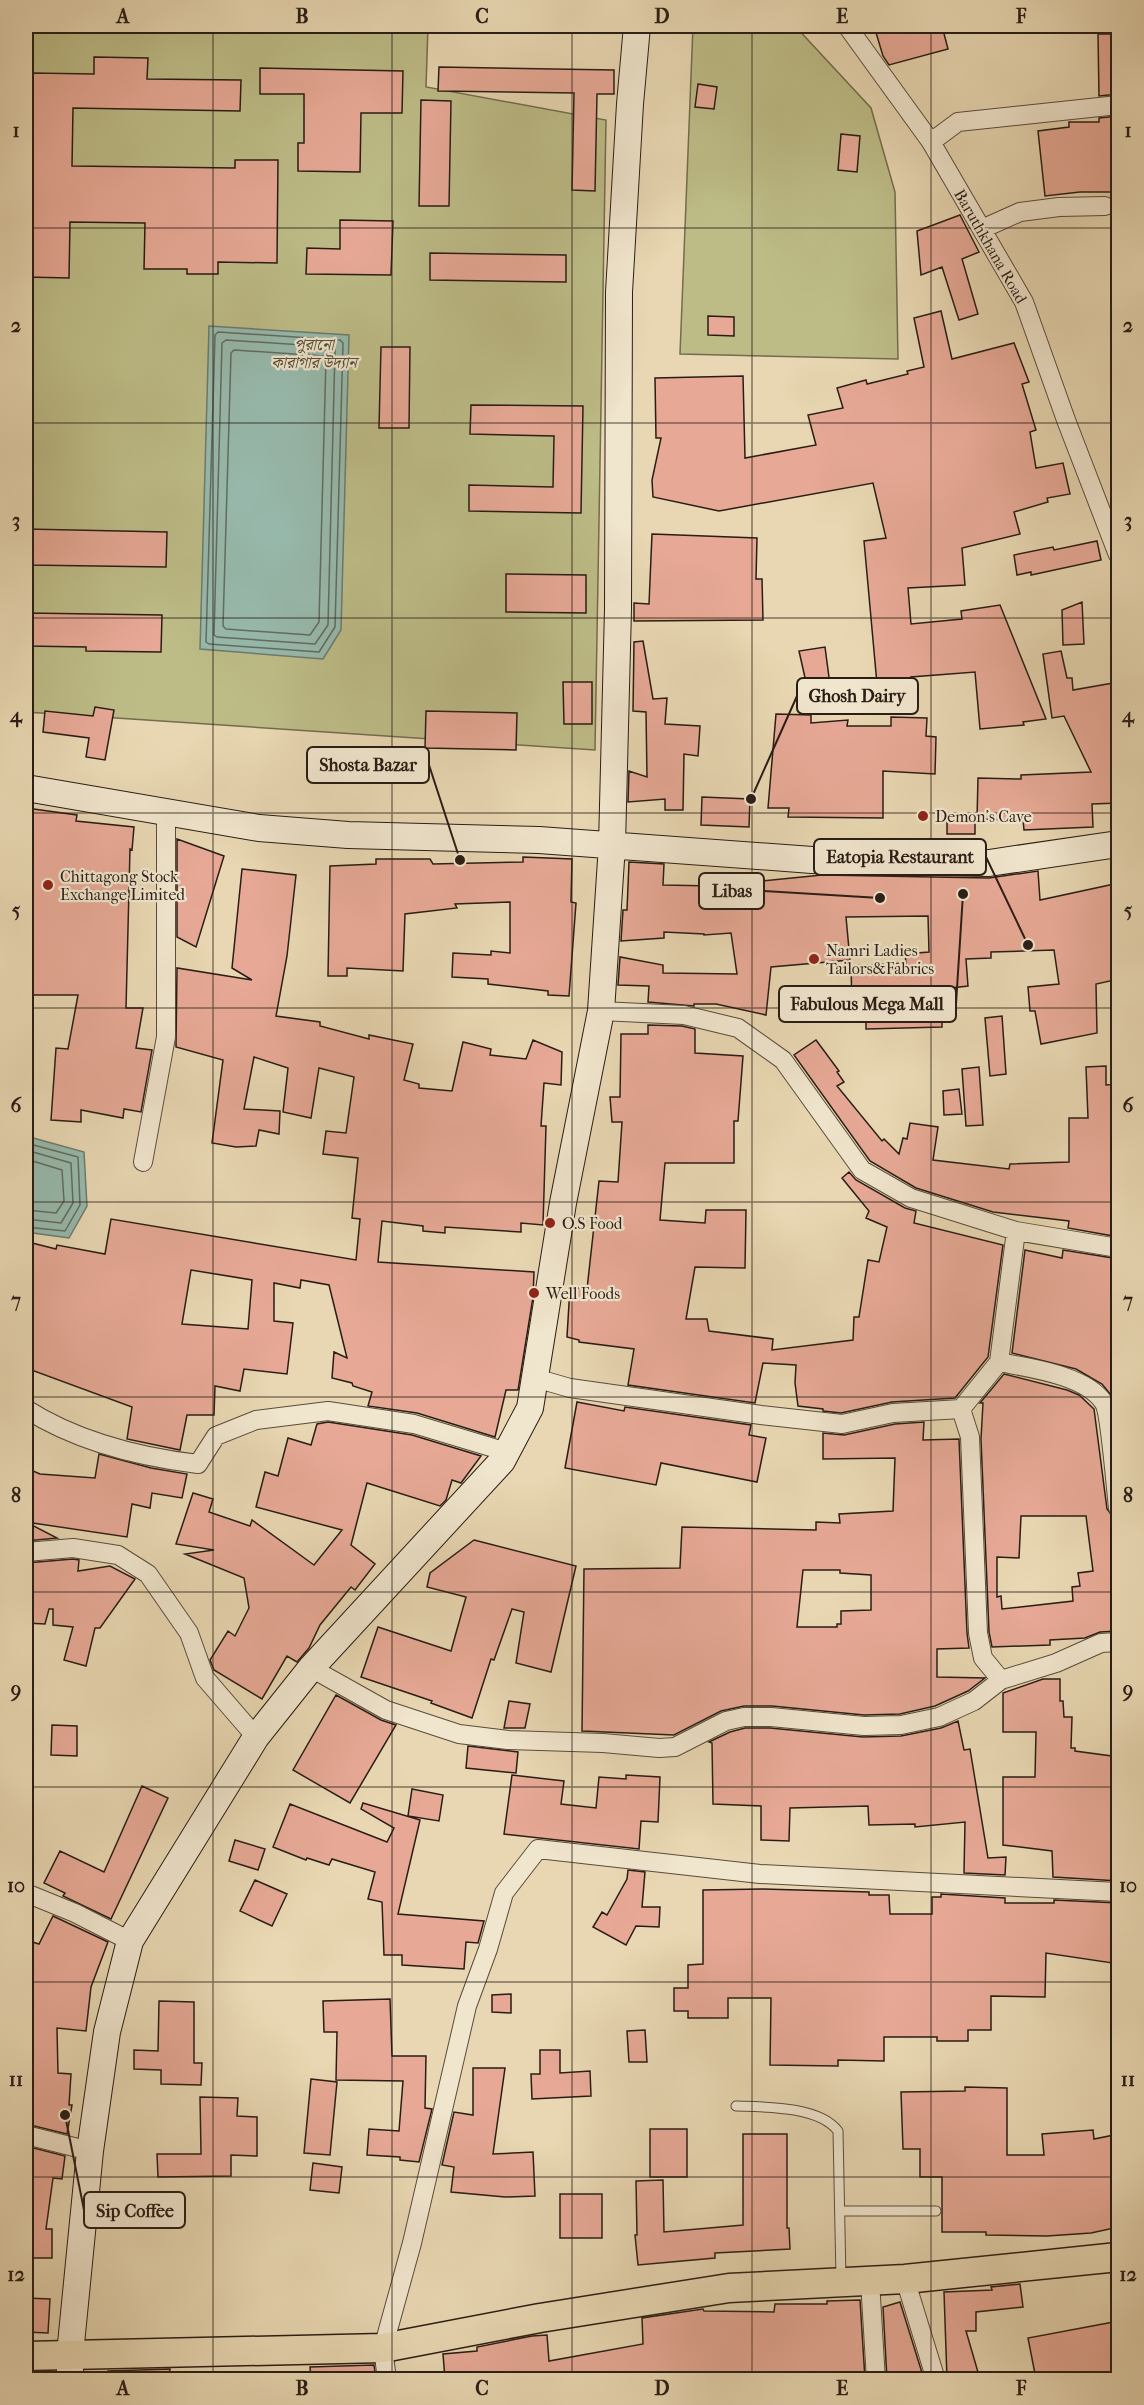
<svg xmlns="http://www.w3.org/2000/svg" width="1144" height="2405" font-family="'IM FELL French Canon','Noto Serif Bengali',serif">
<rect width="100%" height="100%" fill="#e8d7b2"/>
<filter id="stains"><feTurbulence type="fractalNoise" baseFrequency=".00333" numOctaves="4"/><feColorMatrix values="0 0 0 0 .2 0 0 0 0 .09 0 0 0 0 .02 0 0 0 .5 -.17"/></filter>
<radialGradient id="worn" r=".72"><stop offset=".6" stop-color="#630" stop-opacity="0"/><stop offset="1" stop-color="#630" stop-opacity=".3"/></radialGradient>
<path fill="#bdbc87" stroke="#736c4e" stroke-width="1.5" d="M26,26H428L426,87L606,120L595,750L26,712Z
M693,26H795L871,108L895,192L898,359L680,354Z"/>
<path fill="#97baad" stroke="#6b7b70" stroke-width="1.5" d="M209,326L349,335L341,630L323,659L200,649Z
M26,1136L84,1152L87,1206L69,1238L26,1232Z"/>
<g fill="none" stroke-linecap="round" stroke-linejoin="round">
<path stroke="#606c61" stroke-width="1.5" d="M218,332L340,340L343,343L335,627L319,652L209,644L206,642L215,335Z
M226,340L333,347L335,350L328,625L315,644L217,637L214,635L222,343Z
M234,350L324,356L326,358L319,622L310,635L226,629L223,626L231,353Z
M26,1143L78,1157L80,1205L65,1231L26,1227
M26,1150L71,1163L73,1203L61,1223L26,1219
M26,1159L62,1170L64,1201L56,1213L26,1210"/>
</g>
<path fill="#e7a996" stroke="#291d15" stroke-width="1.5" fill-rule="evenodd" d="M874,26H942L948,49L889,65L883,56Z
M1098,34H1119V94L1099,96Z
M94,57L148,58L147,79L241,80L240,111L73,108L72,166L235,168V160H278L277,263L218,262V274H187V269H144L145,223L70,222L69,278L26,277V181H27L28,129H26V103H31L32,73L94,74Z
M439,67L614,70V94H597L595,191L572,190L574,93L438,91Z
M260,68L403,71L402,113H361L360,172L298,171V143H304V94H260Z
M698,84L717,87L714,109L695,107Z
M421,100L451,101L449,206H419Z
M1119,116L1116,192H1080L1045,196L1038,131L1069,127V122H1099V118Z
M841,134L860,136L857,172L838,170Z
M960,215L979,252L962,259L978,314L959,320L942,267L921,275L917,231Z
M340,220L393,221L391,275L306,274L307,248L340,249Z
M430,253L566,255V282L430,280Z
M941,311L952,359L1014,343L1029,382L1022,384L1036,430L1030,432L1036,468L1063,463L1070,494L1047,498L1048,502L1014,512L1020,534L962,548L965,585L908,588L911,624L962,619L961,611L1000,605L1046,719L1023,722L1024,725L980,729L975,672L911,677L912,680L877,684L864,541L886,538L873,483L719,511L653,497L652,480L661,438H656L655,378L743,376L745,458L816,445L808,415L843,408L837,388L866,380L867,384L908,374L907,371L924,367L914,318Z
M708,316L734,317V336L708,335Z
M381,347H410L409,428H379Z
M471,405L583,406L581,513L469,511V485L553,487L554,436L470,434Z
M26,529L167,532L166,567L26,565Z
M652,534L757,538L756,579H762L763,620L634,621V603L649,604Z
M1097,541L1101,560L1031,575V572L1017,575L1014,555L1053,547L1054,550Z
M506,574L586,575V613L506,612Z
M1082,602L1084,644L1063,645L1062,610Z
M26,613L162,615L161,652L86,651V647L26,646Z
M643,641L653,699L667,698L665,724L700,726L698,756L684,754L683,810H665V799L628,802L629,771L647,777L646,712L633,711L634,642Z
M825,647L830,685L808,691L799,651Z
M1061,651L1067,678H1072L1073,690L1119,682V803L1092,804L1093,827L1024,830L1023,820L977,819L978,778L1021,779V775L1091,772L1064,716L1052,718L1043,654Z
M563,682H592V724H564Z
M95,707L114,710L105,760L86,757L89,738L43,732L45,711L93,716Z
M426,711L517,713L516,750L425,748Z
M776,714L811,715V723L848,720L847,726H891V717L927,718L926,736L936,737L935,774L883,771V818L788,817L789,808H768Z
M702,797L750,799L749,827L701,825Z
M26,808L77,815L76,821L134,827L132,850L130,849L126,1008H143L136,1048L152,1050L141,1112L124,1109L123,1118L81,1110V1122L51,1120L56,1048L68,1049L78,995H31L26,956Z
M947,815L975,816V834H947Z
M177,839L224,856L196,947L177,937Z
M523,857L572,859L571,902L576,903L569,996L548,995V991L488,984V979L452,977L453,953L491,955V951L510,953V902L455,904L457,908L405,914L403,971L347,968V976H328L330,866L376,864V859H430L433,864L523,862Z
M629,862L664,864L663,885L714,886L822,875L989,878L1038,871L1040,900L1119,883V979L1096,984L1097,1033L1041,1044L1035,1011H1030L1028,987L1059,984L1054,950L991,952V958L966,959L968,986L942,989V1027L866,1029V1005L852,1006L851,966L906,963L905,954L929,952L928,916L846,917L850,960L771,967L766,1015L716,1004H694V1006L648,1002L649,986L618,985L620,957L663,965V973L737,974L731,933L704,935V934L664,932V938L621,941L623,910H627Z
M242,869L296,875L287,956L276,1016L320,1022V1026L369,1039V1035L413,1044L404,1080L419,1084V1088L452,1091L463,1042L491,1049L490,1055L526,1059L533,1040L562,1052L561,1085L544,1083L541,1126H546L543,1225L521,1223V1232L445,1227V1233L423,1231V1226L382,1221L378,1262L534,1272L533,1297L518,1390H506L495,1437L417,1413L368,1406L372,1392L353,1386L352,1383L332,1378L334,1352L347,1358L329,1285L301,1280L300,1288L274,1283V1321L293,1323L287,1374L244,1369L240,1391L215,1386L214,1415H187L180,1450L127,1439L132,1407L26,1368V1270L32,1243L56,1249L57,1245L105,1254L111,1219L356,1260L360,1219L352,1218L358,1158L323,1154L326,1131L346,1133L354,1077L319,1068L311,1118L283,1112L288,1068L254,1057L244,1109L280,1111L279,1134L259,1130L256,1146L236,1147L212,1143L223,1060L176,1047L177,968L252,980L232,968ZM191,1270L252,1280L248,1329L182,1324Z
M1002,1016L1006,1074L990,1076L985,1018Z
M648,1025L682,1026L695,1029V1053L743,1056L738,1121H734V1163H665L660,1220L705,1223L706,1210H746L745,1268L695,1267L686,1319H707L709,1331L773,1339L772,1350L853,1340L854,1317H859L868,1260L879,1262L887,1227L866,1218L869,1211L842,1178L849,1172L856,1180L905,1208L916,1211L914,1223L1003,1245L988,1357L955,1398L892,1402L841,1413L823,1411V1409L798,1406L795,1383L796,1365L763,1363L755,1403L628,1385L634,1349L579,1342V1340L567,1337L570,1287L587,1289L599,1181L618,1182L622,1122H612L610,1097H620L621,1034H648Z
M816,1040L839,1071L837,1072L844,1082L837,1086L882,1141L884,1139L899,1154L903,1138L907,1139L910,1123L938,1127L933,1160L1009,1169L1010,1164L1069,1162V1118H1088L1086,1067L1106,1066V1085L1119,1084V1237L1068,1228L1069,1221L993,1212L916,1188L870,1161L794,1055Z
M979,1067L983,1125L966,1126L962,1069Z
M959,1089L962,1114L944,1115L943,1091Z
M1025,1250L1062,1258L1063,1250L1119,1259V1335H1115V1400L1102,1384L1076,1369L1012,1353Z
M1004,1374L1067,1390L1079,1395L1094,1409L1107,1509L1114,1518L1119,1546V1631L1100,1632L1085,1638L1050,1640V1645L992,1647L989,1632L981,1439L983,1403H980ZM1021,1516H1086L1093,1571L1078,1573L1080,1586L1072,1587L1073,1601L1002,1609L1001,1596L997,1597V1557L1019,1558Z
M577,1402L624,1411L625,1407L751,1425L749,1435L766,1438L757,1482L661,1463L656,1485L565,1468Z
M328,1422L412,1435L481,1456L461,1483L452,1480L446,1500L440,1506L367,1483L351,1545L375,1564L355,1590L351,1587L320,1625L309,1648L297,1662L287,1656L262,1699L214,1670L210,1660L228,1631L235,1636L249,1608L244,1578L185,1554L214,1550L176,1544L193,1493L213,1499L209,1512L250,1526L252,1520L314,1565L342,1530L256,1507L265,1472L278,1476L288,1438L311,1445L317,1424Z
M924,1422L923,1440L959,1439L967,1633L969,1648L937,1649V1677L985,1678L968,1691L935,1706L900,1714L864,1715L772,1706H744L721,1711L674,1735L582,1731L584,1569L680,1568L682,1527L816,1530V1522L840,1523L839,1514L893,1511L895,1458L823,1459V1433L844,1435L895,1424ZM803,1570H840V1573L871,1575V1610L841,1611V1624H837V1627H797Z
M99,1454L151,1468L187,1474L182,1498L152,1493L150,1508L132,1504L127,1537L26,1522V1468L40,1474L95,1478Z
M26,1522L57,1538L26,1541Z
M474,1540L576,1566L551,1672L516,1663L524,1612L512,1609L494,1660L491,1659L472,1718L431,1703L432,1701L361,1677L378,1627L451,1651L466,1597L427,1587L430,1573Z
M73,1559L79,1560L78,1571L110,1566L135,1579L100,1628H95L86,1666L64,1660L73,1627L53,1625V1609H49L45,1624L26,1623V1563Z
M1043,1679H1060V1701H1063L1064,1717H1072L1071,1748H1075V1751L1119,1757V1881L1053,1877L1052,1851L1003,1845V1777H1035L1036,1732H1003V1693Z
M336,1695L381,1720L396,1725L350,1803L293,1770Z
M509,1701L530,1704L525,1728H504Z
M958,1721L964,1750L970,1749L988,1858L1006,1857L1005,1875L964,1873L965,1822L915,1827V1824L869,1825L868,1806L790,1808L789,1841L761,1840V1806L713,1804L712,1743L709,1742L730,1732L745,1728H770L863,1737L901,1736L941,1728Z
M52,1725L77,1726V1756L51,1755Z
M468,1746L518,1752L516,1773L466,1768Z
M512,1775L564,1781L561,1804L596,1808L599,1777L626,1779V1775L660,1777L658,1822L641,1821L639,1849L504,1834Z
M142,1786L168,1798L111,1919L63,1896L65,1893L44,1883L60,1851L104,1872Z
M412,1789L443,1795L439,1821L408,1816Z
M363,1803L420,1820L398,1914L484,1921L478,1943L466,1942L464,1969L402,1965V1955H384L382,1902L368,1899L375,1872L332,1859L329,1865L307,1858L306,1860L273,1847L290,1804L387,1842L394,1828L361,1809Z
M235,1840L265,1849L258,1870L229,1861Z
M628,1870L645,1872L642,1907H660L659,1927L636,1926L626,1945L593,1927L602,1912L607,1915L627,1879Z
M255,1880L287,1894L272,1926L240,1911Z
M763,1889L869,1892V1895H889L890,1914H932V1897H941V1894L1005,1898V1903H1054V1900L1119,1903V1964L1046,1953L1045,1997L991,1996V2030H968V2041H937V2037H884V2061L838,2060V2066L770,2065L771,1998H728V2018H688V2011H674V1988H688V1965L703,1964V1890Z
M53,1916L108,1942L91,1987L86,2031L57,2028L58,2073L71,2074L69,2105H72L67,2134L26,2124V1940L39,1944Z
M511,1994V2013L492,2012V1995Z
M390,1999L392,2056H426L425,2108L432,2109L419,2162L400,2160V2157L367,2155L369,2129L399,2131L403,2081L336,2080L337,2032H324L323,2001Z
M159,2001L194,2002V2063H202L201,2085L161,2084V2070L134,2069V2050L158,2051Z
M645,2030L647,2062H629L627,2031Z
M540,2050H560V2073L590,2071L591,2096L532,2099L531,2074H540Z
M473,2068H505L493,2154L533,2152L535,2196L505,2197L451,2192L454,2167L442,2165L454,2112L473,2115Z
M311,2079L337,2082L330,2155L304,2153Z
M965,2087L1007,2088V2155H1044L1042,2134L1093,2130L1094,2139L1119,2134V2227L1091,2233L1047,2236L986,2235V2232H942V2177H920V2149H903L901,2092L965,2091Z
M200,2097L238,2098L237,2116L257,2117V2156L231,2155V2176L158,2177L157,2154H201Z
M650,2129H687V2177H650Z
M743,2134H787V2228H789L790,2249L715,2253V2258L638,2265L635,2235H637L636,2181L663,2180L664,2232L743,2225Z
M26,2146L65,2156L62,2179L53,2178L46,2229H52V2258H26Z
M313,2163L342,2167L339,2193L310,2190Z
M560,2194H602V2238H560Z
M1020,2284L1023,2307L976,2312V2331H966L980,2379H947L944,2292L992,2290L991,2287Z
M26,2298L50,2299L48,2333L26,2332Z
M860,2300L865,2379H765V2374H706V2379H445L443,2354L477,2351V2347L532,2336L547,2335L549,2361L643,2344L642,2318L703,2309L704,2311L774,2312L775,2304H827V2301Z
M900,2302L923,2376L911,2379H887L883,2307Z
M1119,2321V2379H1036L1028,2338Z
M374,2365L376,2379H311L310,2367Z
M170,2369L169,2379H107L108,2371Z"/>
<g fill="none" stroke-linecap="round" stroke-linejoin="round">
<defs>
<path id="service" d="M736,2106C765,2107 819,2106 838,2131L841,2279
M840,2211H936"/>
<path id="minor" d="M847,26L931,142L1024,302L1066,420L1118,555
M931,142L958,122L1118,105
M982,229L1020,212L1059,207L1105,206
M601,1011L684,1015L738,1028L783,1060L862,1170L911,1198L1016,1231L1118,1248
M143,1162L166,1037V814
M999,1362C1029,1368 1086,1375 1104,1403C1110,1413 1116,1491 1118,1508
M535,1378L570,1388L761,1415L842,1424L893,1413L961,1409L999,1362L1016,1231
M26,1409C76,1441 140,1457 198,1464L216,1436L256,1420L328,1411L414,1424L507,1452
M961,1409L970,1437L978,1633L983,1658L1001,1680
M26,1552L73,1548L118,1555L148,1574L189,1633L205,1678L256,1737
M311,1668L386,1710L459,1734L508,1740L603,1743L659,1748L675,1747L726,1721L744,1717H771L864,1726L901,1725L939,1717L974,1701L1001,1680L1056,1663L1101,1643L1118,1642
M26,1893L75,1913L130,1941
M26,2135L90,2151
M905,2279L936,2380
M870,2281L876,2380
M387,2380L383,2348L412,2243L467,2006L488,1949L504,1893L538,1849L760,1874L1118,1892"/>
<path id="secondary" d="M26,788L259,828L348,835L539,840L812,860L989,863L1118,844
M70,2380V2354L90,2151L107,2032L130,1941L256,1737L311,1668L502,1461L530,1408L563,1203L601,1011L612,845L618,609L619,292L630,104L637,26"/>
<path id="primary" d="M26,2356L383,2348L540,2318L729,2288L905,2279L1118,2257"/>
</defs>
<use href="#service" stroke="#594c3c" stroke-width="11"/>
<use href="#minor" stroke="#594c3c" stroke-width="20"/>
<use href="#secondary" stroke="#291d15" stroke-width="28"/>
<use href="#primary" stroke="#291d15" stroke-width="31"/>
<use href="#service" stroke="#f0e5cd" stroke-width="9"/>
<use href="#minor" stroke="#f0e5cd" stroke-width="18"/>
<use href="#secondary" stroke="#f0e5cd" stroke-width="26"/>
<use href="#primary" stroke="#e8d7b2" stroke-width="28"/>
</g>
<path fill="none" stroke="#291d15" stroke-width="1.5" stroke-opacity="0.55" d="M213,26V2380M392,26V2380M572,26V2380M752,26V2380M931,26V2380M26,228H1118M26,423H1118M26,618H1118M26,813H1118M26,1008H1118M26,1202H1118M26,1397H1118M26,1592H1118M26,1787H1118M26,1982H1118M26,2177H1118"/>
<g fill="#8f2418" stroke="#f0e5cd" stroke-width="2">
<circle cx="923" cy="816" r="6"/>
<circle cx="48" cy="885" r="6"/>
<circle cx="814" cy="959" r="6"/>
<circle cx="550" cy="1223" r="6"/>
<circle cx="534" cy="1293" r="6"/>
</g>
<g text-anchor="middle" stroke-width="4.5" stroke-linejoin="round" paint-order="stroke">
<g font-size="16" fill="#291d15" stroke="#f0e5cd">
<text transform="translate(991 246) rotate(60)" y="6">Baruthkhana Road</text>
</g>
<g font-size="16" font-style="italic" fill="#554d37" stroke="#f0e5cd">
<text x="314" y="350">পুরানো<tspan x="314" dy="18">কারাগার উদ্যান</tspan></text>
</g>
<g font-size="16" fill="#291d15" stroke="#f0e5cd" text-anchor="start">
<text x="935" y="822">Demon's Cave</text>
<text x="60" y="882">Chittagong Stock<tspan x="60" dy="18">Exchange Limited</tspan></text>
<text x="826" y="956">Namri Ladies<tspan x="826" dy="18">Tailors&amp;Fabrics</tspan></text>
<text x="562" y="1229">O.S Food</text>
<text x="546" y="1299">Well Foods</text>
</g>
</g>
<path fill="none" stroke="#291d15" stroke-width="2" d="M751 799L797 696M460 860L429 765M1028 945L986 857M880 898L764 891M963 894L956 1004M65 2115L84 2210"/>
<g fill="#291d15" stroke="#f0e5cd" stroke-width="2">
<circle cx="751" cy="799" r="6"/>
<circle cx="460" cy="860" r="6"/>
<circle cx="1028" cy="945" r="6"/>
<circle cx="880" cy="898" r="6"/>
<circle cx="963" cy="894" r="6"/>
<circle cx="65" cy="2115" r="6"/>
</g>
<g fill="#f0e5cd" stroke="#291d15" stroke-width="2">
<rect x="797" y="678" width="121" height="36" rx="6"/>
<rect x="307" y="747" width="122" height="36" rx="6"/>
<rect x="814" y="839" width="172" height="36" rx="6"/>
<rect x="699" y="873" width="65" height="36" rx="6"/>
<rect x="779" y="986" width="177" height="36" rx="6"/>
<rect x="84" y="2192" width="101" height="36" rx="6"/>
</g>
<g font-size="18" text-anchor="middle" font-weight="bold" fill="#291d15">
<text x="857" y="702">Ghosh Dairy</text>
<text x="368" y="771">Shosta Bazar</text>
<text x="900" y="863">Eatopia Restaurant</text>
<text x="732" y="897">Libas</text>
<text x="867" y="1010">Fabulous Mega Mall</text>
<text x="135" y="2217">Sip Coffee</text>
</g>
<rect width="1144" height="2405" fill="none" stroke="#e8d7b2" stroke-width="66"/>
<rect x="33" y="33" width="1078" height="2339" fill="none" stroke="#291d15" stroke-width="2"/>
<g font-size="20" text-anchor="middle" font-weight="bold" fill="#291d15">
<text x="123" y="23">A</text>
<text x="302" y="23">B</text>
<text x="482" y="23">C</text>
<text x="662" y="23">D</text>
<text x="842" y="23">E</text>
<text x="1021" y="23">F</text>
<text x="16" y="137">1</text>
<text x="1128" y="137">1</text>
<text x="16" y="332">2</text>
<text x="1128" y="332">2</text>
<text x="16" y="527">3</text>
<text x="1128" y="527">3</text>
<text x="16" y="722">4</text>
<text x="1128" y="722">4</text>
<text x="16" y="917">5</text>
<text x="1128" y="917">5</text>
<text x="16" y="1112">6</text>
<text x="1128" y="1112">6</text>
<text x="16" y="1307">7</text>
<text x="1128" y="1307">7</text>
<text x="16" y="1502">8</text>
<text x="1128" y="1502">8</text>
<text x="16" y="1697">9</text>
<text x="1128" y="1697">9</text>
<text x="16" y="1892">10</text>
<text x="1128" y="1892">10</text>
<text x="16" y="2086">11</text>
<text x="1128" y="2086">11</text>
<text x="16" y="2281">12</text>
<text x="1128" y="2281">12</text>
<text x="123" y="2395">A</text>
<text x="302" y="2395">B</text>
<text x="482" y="2395">C</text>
<text x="662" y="2395">D</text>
<text x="842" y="2395">E</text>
<text x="1021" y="2395">F</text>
</g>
<rect width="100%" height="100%" filter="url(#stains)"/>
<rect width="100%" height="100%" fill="url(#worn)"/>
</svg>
